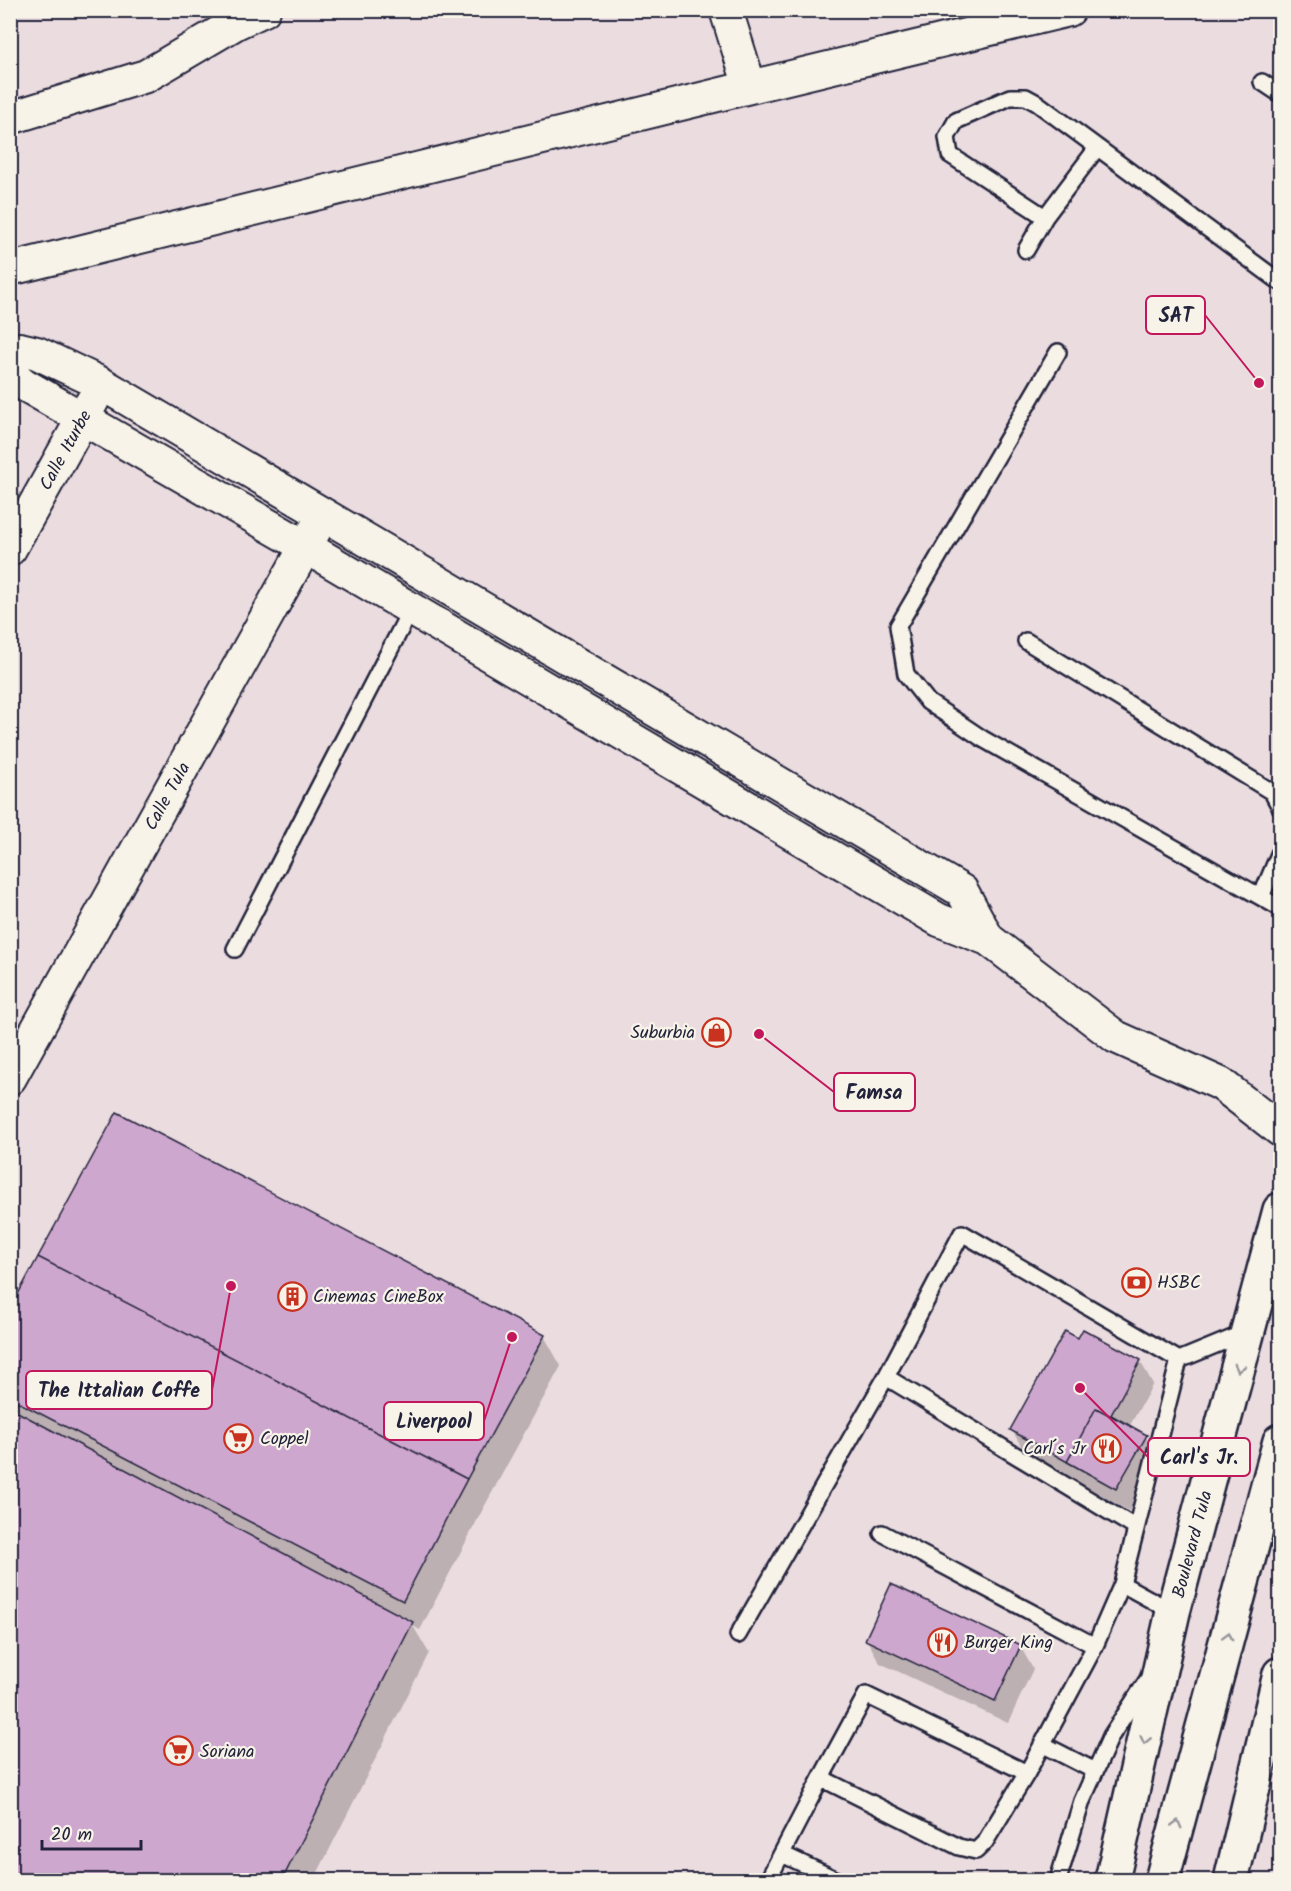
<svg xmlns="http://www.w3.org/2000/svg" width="1291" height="1891" font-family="Kalam,sans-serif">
<rect width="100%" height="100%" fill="#ebdce0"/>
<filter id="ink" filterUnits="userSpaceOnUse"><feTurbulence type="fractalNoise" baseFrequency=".0167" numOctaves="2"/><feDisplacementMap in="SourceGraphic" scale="12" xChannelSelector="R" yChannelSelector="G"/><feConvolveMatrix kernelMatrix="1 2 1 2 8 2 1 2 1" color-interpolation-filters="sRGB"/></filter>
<g filter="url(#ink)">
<path fill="#0003" d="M117,1114L544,1336L561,1366L483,1509L420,1630L413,1626L429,1653L314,1880H10V1314Z
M1079,1340L1140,1361L1153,1384L1129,1427L1145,1436L1159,1458L1129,1511L1025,1453L1012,1430Z
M867,1640L1020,1646L1033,1669L1008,1723L880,1663Z"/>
<path fill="#cea7cf" stroke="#22223b" stroke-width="1.5" d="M117,1112L545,1335L467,1479L38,1257Z
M38,1257L467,1479L403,1601L10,1398V1309Z
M1083,1329L1141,1360L1111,1415L1147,1435L1116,1489L1010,1430L1065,1331L1078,1338Z
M10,1408L413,1622L282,1880H10Z
M1096,1408L1147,1435L1116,1489L1067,1462Z
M891,1584L1021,1645L995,1701L865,1640Z"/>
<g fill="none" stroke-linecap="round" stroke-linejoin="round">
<defs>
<path id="service" d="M1262,82L1280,94
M1097,148L1045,217L950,155L947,137L956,121L1010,97H1026L1037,103L1280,282
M1026,250L1045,217
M1058,352L898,626L906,674L928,702L983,739L1280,908
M1026,641L1272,792L1280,807
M1261,897L1280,852
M235,949L411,609
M886,1377L1136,1528
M882,1533L1095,1646
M1122,1584L1173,1612
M738,1635L886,1377L962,1233L1179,1360L1247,1332
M1042,1744L1095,1771
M821,1778L866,1695L1027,1773
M782,1854L837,1880
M768,1880L821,1778L959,1847L976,1851L985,1842L1027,1773L1095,1646L1122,1584L1179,1360
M1058,1880L1082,1801L1111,1736L1148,1679"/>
<path id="minor" d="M726,10L750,87
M10,118L146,76L236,23L264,10
M10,269L750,87L1069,10
M10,356L20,349L37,353L102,384L962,891L988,939
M10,373L23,384L306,547L939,920L988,939L1116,1037L1221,1084L1280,1130
M10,549L93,400
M10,1078L316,528"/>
<path id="tertiary" d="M1231,1880L1280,1674"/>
<path id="secondary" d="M1112,1880L1173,1612L1280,1210
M1162,1880L1280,1441"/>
</defs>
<use href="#service" stroke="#22223b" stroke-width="20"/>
<use href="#minor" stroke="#22223b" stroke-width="36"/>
<use href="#tertiary" stroke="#22223b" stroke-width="38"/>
<use href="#secondary" stroke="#22223b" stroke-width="38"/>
<use href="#service" stroke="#f7f3e8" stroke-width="15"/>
<use href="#minor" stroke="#f7f3e8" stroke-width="32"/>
<use href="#tertiary" stroke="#f7f3e8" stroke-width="33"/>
<use href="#secondary" stroke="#f7f3e8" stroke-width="33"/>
</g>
<defs><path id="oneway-chevron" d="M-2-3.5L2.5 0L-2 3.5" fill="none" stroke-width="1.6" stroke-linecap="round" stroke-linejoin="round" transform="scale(1.5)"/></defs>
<g stroke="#97959a">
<use href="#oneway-chevron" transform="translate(1239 1368) rotate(105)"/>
<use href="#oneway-chevron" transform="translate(1228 1636) rotate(-75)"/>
<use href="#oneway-chevron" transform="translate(1145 1740) rotate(103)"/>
<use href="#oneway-chevron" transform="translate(1177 1824) rotate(-75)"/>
</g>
</g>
<defs>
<symbol id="shop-ring" viewBox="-11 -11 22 22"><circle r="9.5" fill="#f7f3e8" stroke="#c8321e" stroke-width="1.5"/><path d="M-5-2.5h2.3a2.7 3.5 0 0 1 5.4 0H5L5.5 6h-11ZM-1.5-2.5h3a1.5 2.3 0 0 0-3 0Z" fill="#c8321e"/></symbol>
<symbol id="bank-ring" viewBox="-11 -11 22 22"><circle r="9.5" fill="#f7f3e8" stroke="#c8321e" stroke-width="1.5"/><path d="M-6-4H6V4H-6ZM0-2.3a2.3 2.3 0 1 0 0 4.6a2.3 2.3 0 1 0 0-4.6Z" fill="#c8321e"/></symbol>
<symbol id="building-ring" viewBox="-11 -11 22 22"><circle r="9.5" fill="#f7f3e8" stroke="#c8321e" stroke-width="1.5"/><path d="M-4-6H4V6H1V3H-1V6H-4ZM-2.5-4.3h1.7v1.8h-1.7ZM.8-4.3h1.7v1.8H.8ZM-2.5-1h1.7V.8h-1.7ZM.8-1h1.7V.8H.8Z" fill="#c8321e"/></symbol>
<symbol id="supermarket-ring" viewBox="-11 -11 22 22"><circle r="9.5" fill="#f7f3e8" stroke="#c8321e" stroke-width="1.5"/><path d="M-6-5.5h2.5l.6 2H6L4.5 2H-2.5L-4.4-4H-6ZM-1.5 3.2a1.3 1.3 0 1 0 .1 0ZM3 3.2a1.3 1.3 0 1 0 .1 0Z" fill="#c8321e"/></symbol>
<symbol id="restaurant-ring" viewBox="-11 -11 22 22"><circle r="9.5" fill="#f7f3e8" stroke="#c8321e" stroke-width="1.5"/><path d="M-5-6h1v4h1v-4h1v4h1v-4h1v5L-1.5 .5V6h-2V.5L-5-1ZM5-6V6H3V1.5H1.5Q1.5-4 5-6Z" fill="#c8321e"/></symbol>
</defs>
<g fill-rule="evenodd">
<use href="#shop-ring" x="700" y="1016" width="33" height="33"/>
<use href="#bank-ring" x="1120" y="1266" width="33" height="33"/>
<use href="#building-ring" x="276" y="1280" width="33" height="33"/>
<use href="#supermarket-ring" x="222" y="1422" width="33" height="33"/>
<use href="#restaurant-ring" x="1090" y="1432" width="33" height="33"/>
<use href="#restaurant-ring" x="926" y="1626" width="33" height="33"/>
<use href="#supermarket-ring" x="162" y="1734" width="33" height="33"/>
</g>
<g text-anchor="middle" stroke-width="4.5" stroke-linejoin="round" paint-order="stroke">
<g font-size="18" fill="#22223b" stroke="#f7f3e8">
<text transform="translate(65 450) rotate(-61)" y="6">Calle Iturbe</text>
<text transform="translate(167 796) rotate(-61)" y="6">Calle Tula</text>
<text transform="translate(1192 1544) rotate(-75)" y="6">Boulevard Tula</text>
</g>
<g font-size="18" fill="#22223b" stroke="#f7f3e8" text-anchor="start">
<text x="695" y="1038" text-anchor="end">Suburbia</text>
<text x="1157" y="1288">HSBC</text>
<text x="313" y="1302">Cinemas CineBox</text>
<text x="260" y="1444">Coppel</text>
<text x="1086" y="1454" text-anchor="end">Carl´s Jr</text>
<text x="964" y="1648">Burger King</text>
<text x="200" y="1757">Soriana</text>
</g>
</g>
<path fill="none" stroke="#c2185b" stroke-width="2" d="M1259 383L1205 315M759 1034L834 1092M231 1286L212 1390M512 1337L484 1421M1080 1388L1148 1457"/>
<g fill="#c2185b" stroke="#f7f3e8" stroke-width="2">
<circle cx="1259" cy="383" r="6"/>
<circle cx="759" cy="1034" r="6"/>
<circle cx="231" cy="1286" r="6"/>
<circle cx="512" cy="1337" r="6"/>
<circle cx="1080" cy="1388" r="6"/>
</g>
<g fill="#f7f3e8" stroke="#c2185b" stroke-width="2">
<rect x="1146" y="296" width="59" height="38" rx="6"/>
<rect x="834" y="1073" width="81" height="38" rx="6"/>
<rect x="26" y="1371" width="186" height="38" rx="6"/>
<rect x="384" y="1402" width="100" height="38" rx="6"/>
<rect x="1148" y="1438" width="102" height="38" rx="6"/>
</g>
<g font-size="20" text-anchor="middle" font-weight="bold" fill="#22223b">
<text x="1176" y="322">SAT</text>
<text x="874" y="1099">Famsa</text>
<text x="119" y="1397">The Ittalian Coffe</text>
<text x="434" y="1428">Liverpool</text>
<text x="1199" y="1464">Carl's Jr.</text>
</g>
<rect width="1291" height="1891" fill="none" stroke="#f7f3e8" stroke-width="36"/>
<rect x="18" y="18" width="1255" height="1855" fill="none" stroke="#22223b" stroke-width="2" filter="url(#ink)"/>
<path d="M42 1840v9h99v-9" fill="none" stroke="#22223b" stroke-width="3"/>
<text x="51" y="1840" font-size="18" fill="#22223b" stroke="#f7f3e8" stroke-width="4.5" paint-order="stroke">20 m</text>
</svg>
